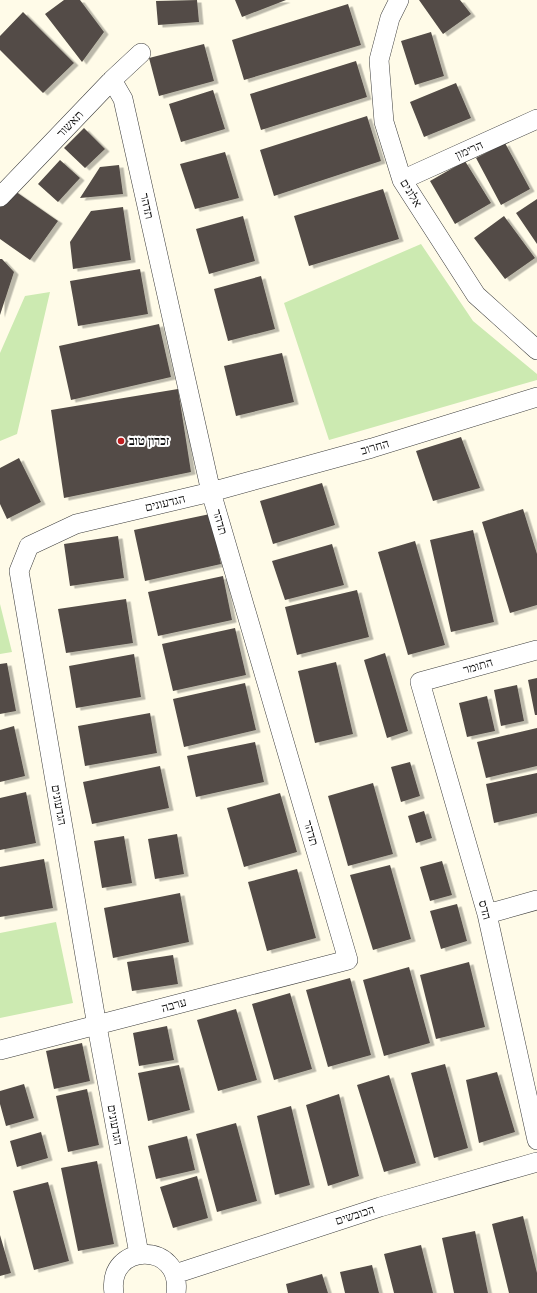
<svg xmlns="http://www.w3.org/2000/svg" width="537" height="1293" font-family="'Times New Roman',Heebo,serif">
<defs>
<filter id="shadow"><feDropShadow dx="4.5" dy="2.5" stdDeviation="0" flood-color="#0004"/></filter>
</defs>
<rect width="100%" height="100%" fill="#fffbe8"/>
<path fill="#cceab1" d="M421,244L473,321L537,374V380L329,440L284,303Z
M50,292L17,434L0,441V353L25,296Z
M0,604L12,652L0,654Z
M56,922L73,1003L0,1018V933Z"/>
<path fill="#534c46" filter="url(#shadow)" d="M64,0H80L104,32L82,62L45,14Z
M197,0L199,22L158,25L156,1Z
M235,0H286L242,17Z
M419,0H460L471,14L443,34Z
M348,4L361,45L244,80L232,40Z
M23,12L74,63L43,93L0,50V36Z
M431,32L444,76L415,85L401,41Z
M204,44L214,81L159,96L149,58Z
M356,61L367,97L261,130L250,94Z
M456,83L471,118L424,137L410,102Z
M213,90L225,129L181,142L169,104Z
M367,116L381,161L274,196L260,150Z
M84,128L105,149L85,168L64,148Z
M505,143L530,189L501,205L476,158Z
M225,152L239,198L195,209L180,164Z
M60,160L80,178L58,202L38,184Z
M465,161L491,203L455,224L430,181Z
M119,165L123,194L80,198L100,167Z
M12,189L58,221L30,260L0,239V206Z
M383,189L399,239L309,266L294,216Z
M537,199V244L516,213Z
M123,207L131,260L73,269L70,242L91,211Z
M243,216L255,261L209,274L196,229Z
M504,216L535,258L505,279L474,238Z
M0,259H2L14,272L0,315Z
M140,269L148,314L78,326L70,281Z
M261,276L275,329L228,341L214,289Z
M159,324L171,377L71,400L59,346Z
M282,353L294,402L236,416L224,366Z
M178,389L191,472L64,498L51,410Z
M461,437L480,488L433,501L416,451Z
M19,458L41,502L7,519L0,504V468Z
M322,483L335,525L273,544L260,501Z
M523,509L537,554V605L510,613L482,522Z
M210,514L221,564L145,581L134,530Z
M473,530L494,622L451,632L430,540Z
M118,536L124,578L70,586L64,544Z
M415,541L445,645L408,655L378,552Z
M332,544L344,585L285,600L272,561Z
M223,576L232,620L158,636L148,592Z
M357,590L369,637L297,655L285,607Z
M126,599L133,643L66,653L58,609Z
M235,628L246,675L173,691L162,644Z
M385,653L408,731L387,738L364,660Z
M134,654L141,697L76,708L69,666Z
M336,662L353,734L315,743L298,671Z
M7,663L16,711L0,714V664Z
M537,678V715H535L528,680Z
M245,683L256,730L184,747L173,699Z
M517,685L524,721L501,726L494,690Z
M487,696L495,731L467,737L459,703Z
M150,713L157,753L85,766L78,726Z
M14,726L25,776L0,782V730Z
M537,728V766L486,778L477,742Z
M255,742L264,782L196,797L187,756Z
M410,762L420,796L401,802L391,767Z
M160,766L169,808L92,824L83,782Z
M537,773V813L494,823L486,784Z
M373,783L393,854L348,866L328,796Z
M26,792L36,843L0,850V798Z
M280,793L297,852L244,867L227,808Z
M424,811L432,838L416,843L408,816Z
M177,834L184,874L155,879L148,839Z
M124,836L132,883L102,888L94,841Z
M44,859L53,908L0,917V867Z
M442,861L452,895L430,901L420,867Z
M390,865L411,939L373,950L350,875Z
M297,869L316,938L267,951L248,882Z
M180,893L189,942L113,958L104,908Z
M457,904L467,941L441,949L430,911Z
M173,955L178,984L132,991L127,962Z
M469,962L485,1027L436,1039L420,975Z
M409,967L430,1043L384,1056L363,980Z
M350,978L371,1055L328,1067L306,990Z
M290,993L312,1069L274,1080L252,1004Z
M236,1009L257,1080L218,1091L197,1020Z
M167,1026L174,1060L139,1066L133,1033Z
M82,1043L90,1081L54,1089L46,1051Z
M445,1064L468,1148L434,1158L411,1073Z
M179,1065L190,1110L148,1121L138,1073Z
M497,1072L515,1132L479,1143L466,1080Z
M389,1075L416,1163L384,1172L357,1085Z
M24,1084L34,1118L6,1126L0,1104V1091Z
M87,1089L99,1145L68,1152L56,1096Z
M339,1094L359,1176L328,1186L306,1105Z
M291,1106L310,1185L275,1195L257,1116Z
M236,1123L257,1201L217,1212L196,1134Z
M41,1132L48,1158L17,1167L10,1141Z
M187,1136L195,1170L156,1179L148,1146Z
M97,1161L114,1244L78,1251L61,1168Z
M197,1176L208,1218L173,1228L160,1187Z
M48,1182L69,1261L34,1270L13,1191Z
M523,1216L537,1273V1293H509L492,1224Z
M475,1231L488,1293H454L442,1238Z
M0,1235L11,1273L0,1276Z
M421,1245L433,1293H394L384,1254Z
M372,1265L379,1293H345L340,1272Z
M322,1274L328,1293H288L286,1284Z"/>
<g fill="none" stroke-linecap="round" stroke-linejoin="round">
<defs>
<path id="minor" d="M399,0L390,18L379,60L384,122L402,180L476,295L537,350
M402,180L537,119
M0,197L112,80L141,53
M537,650L420,682L487,914L537,1140
M487,914L537,900
M0,1050L348,960L211,492L123,99L112,80
M139,1254L97,1026L19,571L29,546L76,524L211,492L372,448L537,397
M175,1274L380,1207L537,1162
M114,1293C106,1242 183,1241 176,1293"/>
</defs>
<use href="#minor" stroke="#3d3d3d" stroke-width="20"/>
<use href="#minor" stroke="#fff" stroke-width="19"/>
</g>
<circle fill="#bf1e1f" stroke="#fff" stroke-width="1.5" cx="121" cy="441" r="4"/>
<g text-anchor="middle" stroke-width="4" stroke-linejoin="round" paint-order="stroke">
<g font-size="12" fill="#0a0a0a" stroke="#fff">
<text transform="translate(70 124) rotate(-46)" y="4">תאשור</text>
<text transform="translate(469 150) rotate(-24)" y="4">הרימון</text>
<text transform="translate(411 193) rotate(59)" y="4">אלונים</text>
<text transform="translate(147 206) rotate(77)" y="4">תדהר</text>
<text transform="translate(375 447) rotate(-16)" y="4">החרוב</text>
<text transform="translate(165 503) rotate(-13)" y="4">הגדעונים</text>
<text transform="translate(220 522) rotate(74)" y="4">תדהר</text>
<text transform="translate(478 666) rotate(-16)" y="4">התומר</text>
<text transform="translate(59 805) rotate(80)" y="4">הגדעונים</text>
<text transform="translate(311 833) rotate(74)" y="4">תדהר</text>
<text transform="translate(485 910) rotate(75)" y="4">הדס</text>
<text transform="translate(174 1005) rotate(-15)" y="4">ערבה</text>
<text transform="translate(115 1125) rotate(80)" y="4">הגדעונים</text>
<text transform="translate(355 1215) rotate(-18)" y="4">הכובשים</text>
</g>
<g font-size="12" font-weight="bold" fill="#0a0a0a" stroke="#fff" text-anchor="start">
<text x="129" y="445">זכרון טוב</text>
</g>
</g>
</svg>
